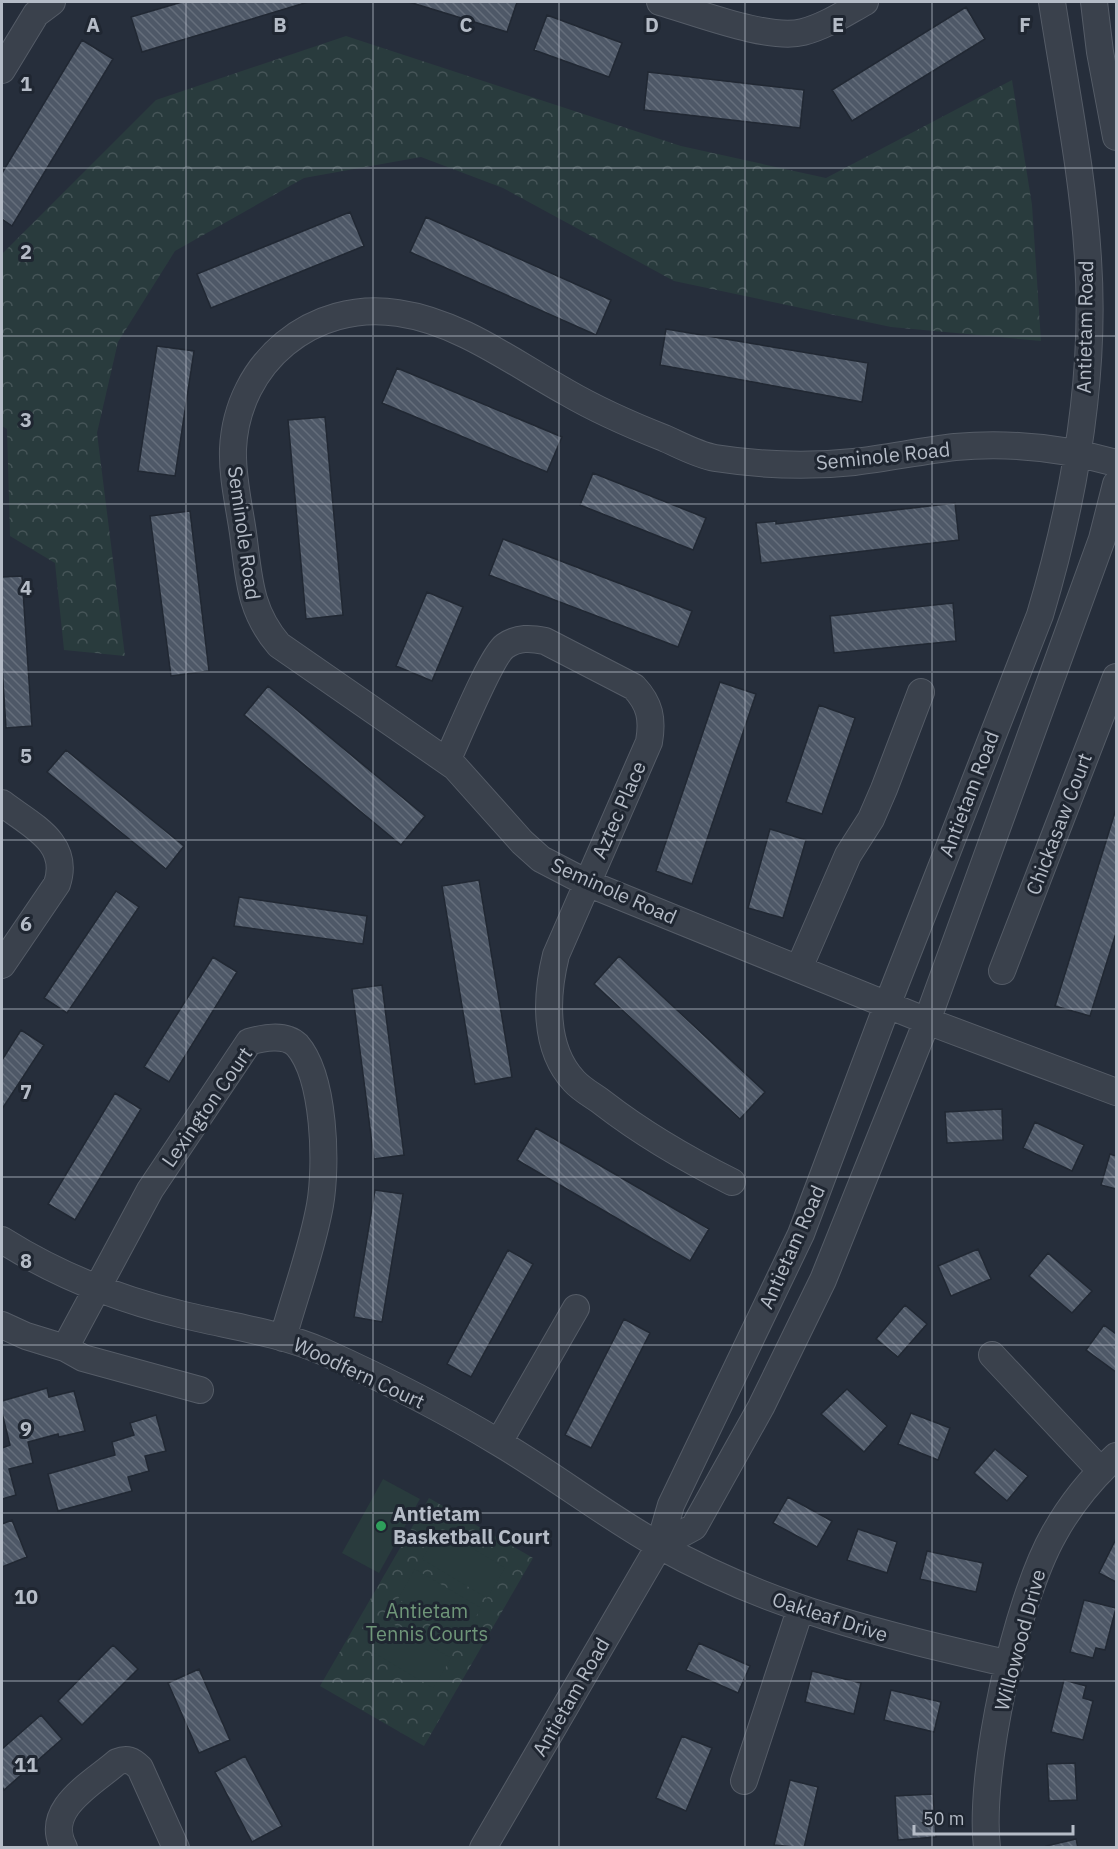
<svg xmlns="http://www.w3.org/2000/svg" width="1118" height="1849" font-family="'IBM Plex Sans',sans-serif">
<defs>
<pattern id="forest-crowns" width="20" height="18" patternUnits="userSpaceOnUse" patternTransform="scale(1.5)"><rect width="20" height="18" fill="#293b3d"/><path d="M2 6a3 3 0 1 1 6 0M12 15a3 3 0 1 1 6 0" fill="none" stroke="#465558"/></pattern>
<pattern id="building-back-hatch" width="6" height="6" patternUnits="userSpaceOnUse" patternTransform="scale(1.5)"><rect width="6" height="6" fill="#4e5867"/><path d="M-1 5l2 2M0 0l6 6M5-1l2 2" fill="none" stroke="#656e7b"/></pattern>
</defs>
<rect width="100%" height="100%" fill="#262e3b"/>
<path fill="url(#forest-crowns)" d="M346,36L681,146L826,178L1012,80L1032,205L1041,341L891,327L674,281L503,188L421,157L304,178L175,251L118,342L97,433L125,656L64,650L55,563L10,536L7,429L2,426V254L156,100Z
M429,1498L533,1558L424,1746L320,1686Z"/>
<path fill="#293b3d" d="M383,1479L420,1499L379,1573L342,1553Z
M440,1529L505,1568L487,1598L422,1559Z
M415,1569L481,1608L463,1638L398,1599Z
M386,1620L451,1658L433,1688L368,1649Z"/>
<path fill="url(#building-back-hatch)" stroke="#212833" stroke-width="1.5" d="M182,2H308L142,52L131,17Z
M409,2H517L507,32Z
M966,7L985,39L852,121L832,90Z
M547,15L622,43L609,77L534,50Z
M82,40L113,59L12,226L2,219V173Z
M648,72L804,90L800,128L644,110Z
M350,212L364,246L211,308L197,274Z
M426,217L611,300L596,335L410,252Z
M666,329L868,363L862,402L660,365Z
M157,346L194,351L175,476L138,471Z
M397,368L562,437L547,472L382,403Z
M325,417L343,615L306,619L288,420Z
M593,473L706,518L693,550L580,505Z
M955,503L959,540L761,563L756,523L776,521V524Z
M190,511L209,671L171,676L150,516Z
M503,539L692,611L678,647L489,575Z
M22,576L32,726L6,728L2,666V577Z
M427,592L463,607L432,681L396,666Z
M953,603L956,641L834,653L830,616Z
M720,682L756,694L692,884L656,871Z
M268,686L425,816L401,845L244,715Z
M819,705L855,718L822,814L786,802Z
M66,750L184,846L166,869L47,772Z
M1116,809V933L1090,1016L1055,1006Z
M770,829L806,840L783,918L748,908Z
M479,880L512,1077L475,1084L442,886Z
M116,891L139,907L67,1013L44,998Z
M239,897L367,916L363,944L234,926Z
M619,956L765,1092L740,1119L594,984Z
M213,957L237,972L169,1082L144,1067Z
M382,985L404,1155L374,1159L352,989Z
M21,1030L44,1045L2,1109V1060Z
M115,1093L141,1109L75,1220L48,1204Z
M1002,1109L1003,1140L947,1143L945,1112Z
M1035,1122L1084,1145L1072,1171L1023,1148Z
M536,1128L709,1229L690,1261L517,1160Z
M1110,1154L1116,1156V1189L1101,1185Z
M375,1190L403,1194L382,1322L354,1317Z
M978,1249L991,1279L951,1296L938,1266Z
M508,1250L533,1264L471,1377L447,1364Z
M1048,1253L1092,1291L1072,1313L1029,1276Z
M905,1305L927,1324L898,1357L876,1339Z
M624,1319L650,1333L591,1448L565,1435Z
M1104,1325L1116,1334V1372L1086,1350Z
M47,1388L49,1397L74,1391L85,1431L59,1437L58,1434L28,1442L33,1463L9,1469L16,1495L2,1499V1448L10,1445L2,1413V1401Z
M847,1389L887,1426L864,1452L821,1414Z
M911,1413L950,1428L938,1460L898,1444Z
M156,1415L166,1451L145,1456L149,1471L128,1477L132,1491L58,1511L48,1474L115,1455L112,1442L134,1435L130,1423Z
M995,1449L1028,1476L1007,1501L974,1473Z
M788,1497L832,1521L817,1547L773,1523Z
M12,1520L27,1557L2,1567V1524Z
M858,1529L897,1542L887,1573L847,1560Z
M1116,1539V1582L1099,1573Z
M927,1551L983,1563L976,1592L920,1579Z
M1084,1600L1116,1608L1105,1650L1096,1648L1093,1658L1070,1652Z
M699,1643L750,1666L738,1693L686,1670Z
M113,1645L138,1669L82,1725L58,1701Z
M199,1669L230,1740L199,1753L168,1683Z
M812,1671L861,1683L854,1714L805,1702Z
M1064,1680L1086,1686L1083,1698L1093,1701L1083,1740L1051,1732Z
M891,1690L941,1702L934,1732L884,1720Z
M41,1715L62,1739L4,1790L2,1787V1749Z
M682,1736L712,1748L686,1811L656,1798Z
M245,1756L282,1826L252,1842L215,1772Z
M1075,1763L1077,1800L1049,1801L1047,1764Z
M790,1780L818,1787L804,1848L774,1845Z
M933,1794L936,1837L898,1840L895,1796Z
M1076,1839L1078,1848H1046V1846Z"/>
<g fill="none" stroke-linecap="round" stroke-linejoin="round">
<defs>
<path id="minor" d="M660,2C696,12 769,41 803,32C826,26 845,13 865,2
M1094,2L1100,52L1116,137
M2,70L36,14L52,2
M1116,463C1064,448 1010,442 955,447C921,451 888,458 854,462C808,467 760,465 715,458C698,455 680,445 664,438C631,425 597,410 566,392C512,362 460,322 398,313C313,300 237,362 233,449C232,477 239,505 243,533C249,577 249,610 279,645L455,767L522,842L541,859L587,883L927,1021L1116,1092
M447,761C457,740 491,656 505,646C518,637 531,638 545,641L634,687C650,704 653,719 649,742L556,955C546,995 543,1048 574,1081C582,1090 594,1096 603,1103C643,1134 686,1159 732,1182
M2,803C30,825 71,842 57,884L2,965
M799,968L848,855L871,819L884,789L921,692
M1002,971L1116,677
M2,1240C56,1274 118,1299 180,1314C228,1326 278,1332 324,1352C384,1379 445,1410 501,1444C555,1476 605,1515 660,1546C772,1609 885,1635 1010,1664
M2,1325L26,1336L65,1348L150,1190L249,1042C262,1038 285,1033 297,1045C325,1077 327,1165 320,1205C312,1250 295,1294 283,1338
M65,1348L83,1358L200,1390
M992,1355L1101,1471
M499,1442L576,1308
M659,1546L694,1527L761,1407L823,1280L927,1021L1102,539L1116,484
M744,1781L800,1610
M64,1848C43,1809 92,1784 117,1762C127,1758 132,1760 140,1768L176,1848
M483,1848L659,1546L671,1505L801,1234L888,1003L1040,615C1074,501 1096,379 1088,259C1083,173 1065,87 1052,2
M987,1848C978,1772 1016,1601 1054,1534C1070,1505 1092,1478 1116,1456"/>
</defs>
<use href="#minor" stroke="#555c67" stroke-width="28"/>
<use href="#minor" stroke="#3a414c" stroke-width="26"/>
</g>
<path fill="none" stroke="#b5bcc7" stroke-width="1.5" stroke-opacity="0.55" d="M186,2V1848M373,2V1848M559,2V1848M745,2V1848M932,2V1848M2,168H1116M2,336H1116M2,504H1116M2,672H1116M2,840H1116M2,1009H1116M2,1177H1116M2,1345H1116M2,1513H1116M2,1681H1116"/>
<circle fill="#2e9e5b" stroke="#1f2631" stroke-width="2" cx="381" cy="1526" r="6"/>
<g text-anchor="middle" stroke-width="6" stroke-linejoin="round" paint-order="stroke">
<g font-size="20" fill="#b5bcc7" stroke="#1f2631">
<text transform="translate(1085 327) rotate(-89)" y="7">Antietam Road</text>
<text transform="translate(883 456) rotate(-6)" y="7">Seminole Road</text>
<text transform="translate(244 533) rotate(82)" y="7">Seminole Road</text>
<text transform="translate(969 794) rotate(-69)" y="7">Antietam Road</text>
<text transform="translate(619 810) rotate(-66)" y="7">Aztec Place</text>
<text transform="translate(1059 824) rotate(-69)" y="7">Chickasaw Court</text>
<text transform="translate(614 891) rotate(24)" y="7">Seminole Road</text>
<text transform="translate(207 1107) rotate(-55)" y="7">Lexington Court</text>
<text transform="translate(792 1247) rotate(-66)" y="7">Antietam Road</text>
<text transform="translate(359 1373) rotate(25)" y="7">Woodfern Court</text>
<text transform="translate(830 1617) rotate(18)" y="7">Oakleaf Drive</text>
<text transform="translate(1020 1640) rotate(-75)" y="7">Willowood Drive</text>
<text transform="translate(571 1697) rotate(-60)" y="7">Antietam Road</text>
</g>
<g font-size="20" font-weight="bold" fill="#b5bcc7" stroke="#1f2631" text-anchor="start">
<text x="393" y="1521">Antietam<tspan x="393" dy="23">Basketball Court</tspan></text>
</g>
<g font-size="20" fill="#6f9679" stroke="#1f2631">
<text x="427" y="1618">Antietam<tspan x="427" dy="23">Tennis Courts</tspan></text>
</g>
</g>
<g font-size="20" text-anchor="middle" font-weight="bold" fill="#b5bcc7" stroke="#1f2631" stroke-width="6" stroke-linejoin="round" paint-order="stroke">
<text x="93" y="32">A</text>
<text x="280" y="32">B</text>
<text x="466" y="32">C</text>
<text x="652" y="32">D</text>
<text x="838" y="32">E</text>
<text x="1025" y="32">F</text>
<text x="26" y="91">1</text>
<text x="26" y="259">2</text>
<text x="26" y="427">3</text>
<text x="26" y="595">4</text>
<text x="26" y="763">5</text>
<text x="26" y="931">6</text>
<text x="26" y="1099">7</text>
<text x="26" y="1268">8</text>
<text x="26" y="1436">9</text>
<text x="26" y="1604">10</text>
<text x="26" y="1772">11</text>
</g>
<rect width="1118" height="1849" fill="none" stroke="#b5bcc7" stroke-width="6"/>
<path d="M914 1825v9h159v-9" fill="none" stroke="#b5bcc7" stroke-width="3"/>
<text x="923" y="1825" font-size="18" fill="#b5bcc7" stroke="#1f2631" stroke-width="4.5" paint-order="stroke">50 m</text>
</svg>
